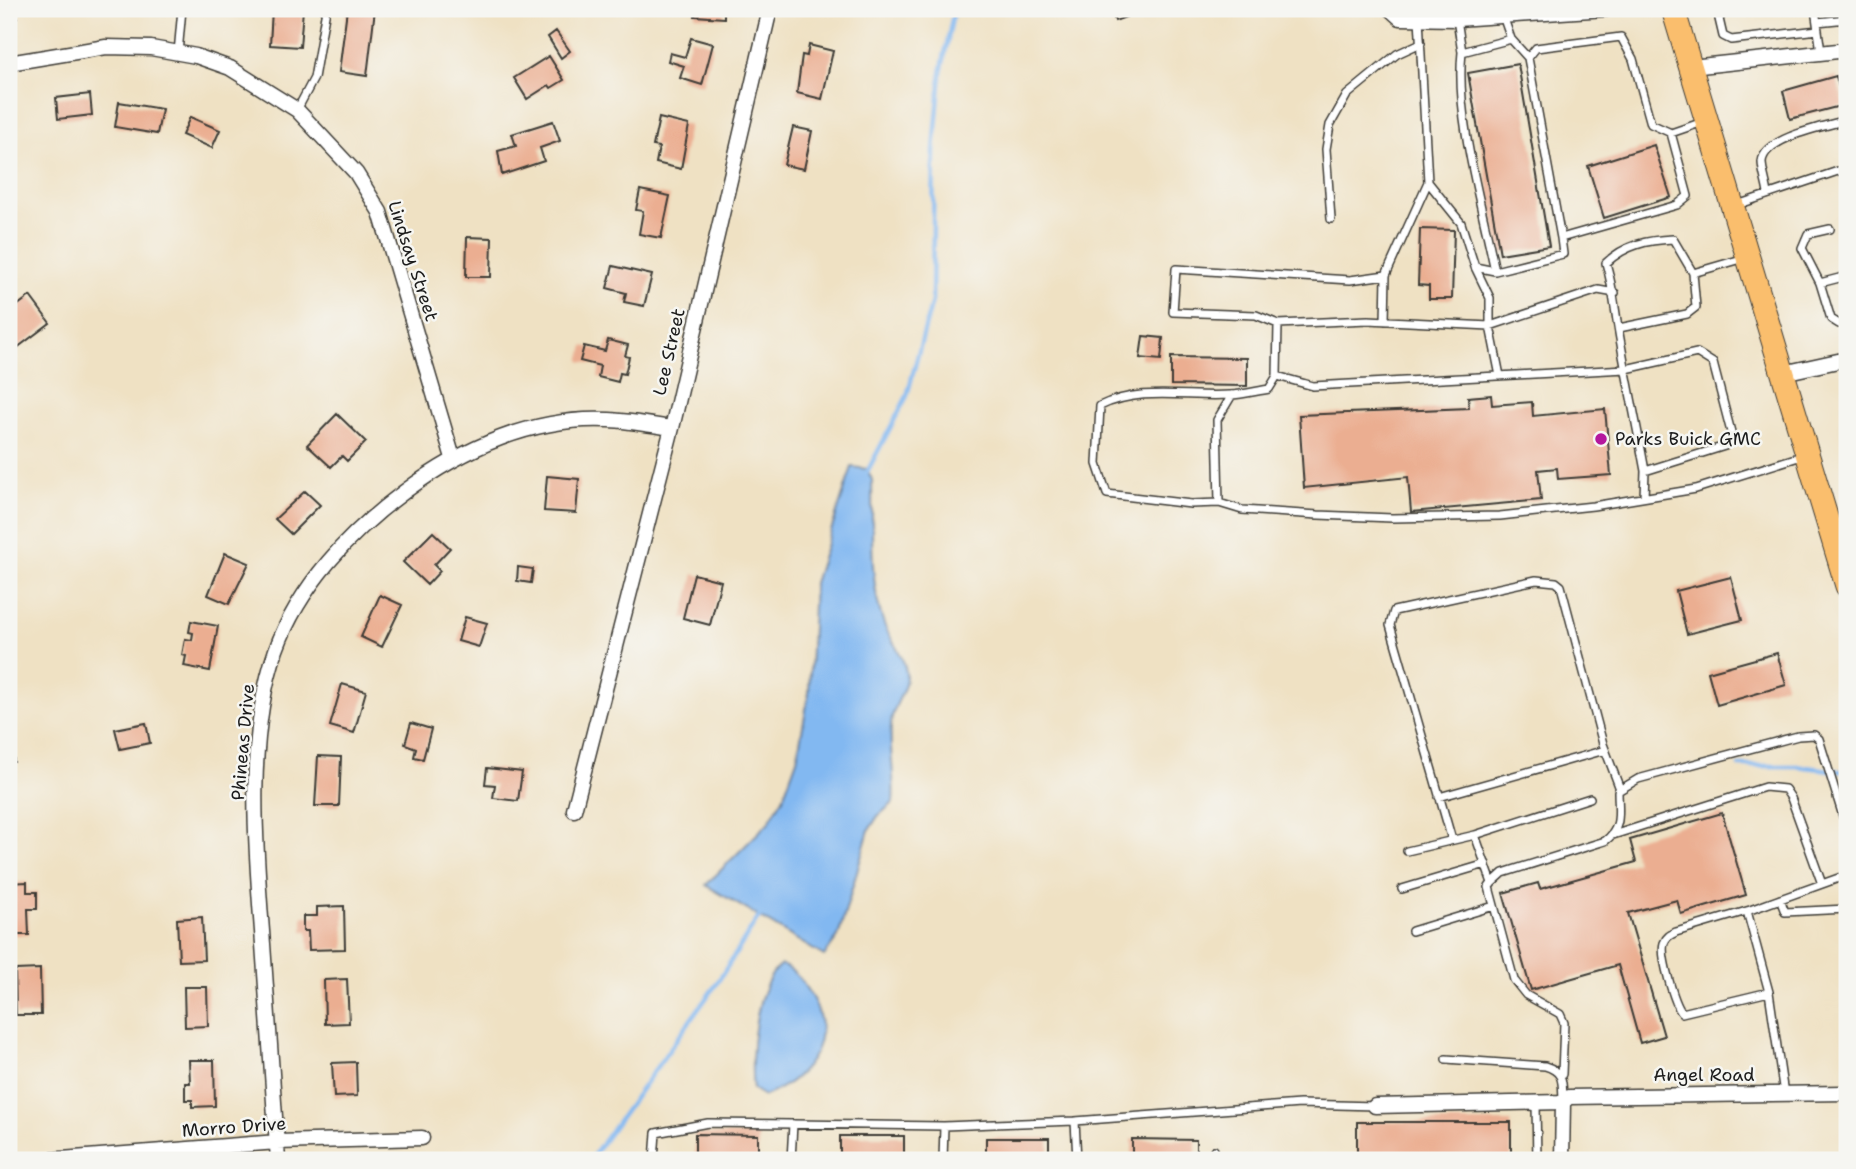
<svg xmlns="http://www.w3.org/2000/svg" width="1856" height="1169" font-family="'Shantell Sans',sans-serif">
<rect width="100%" height="100%" fill="#f6f6f2"/>
<filter id="ink" filterUnits="userSpaceOnUse"><feTurbulence type="fractalNoise" baseFrequency=".0143" numOctaves="2"/><feDisplacementMap in="SourceGraphic" scale="14" xChannelSelector="R" yChannelSelector="G"/><feConvolveMatrix kernelMatrix="1 2 1 2 8 2 1 2 1" color-interpolation-filters="sRGB"/></filter>
<filter id="wash" filterUnits="userSpaceOnUse"><feTurbulence type="fractalNoise" baseFrequency=".00686" numOctaves="4" result="noise"/><feDisplacementMap in="SourceGraphic" scale="28" xChannelSelector="R" yChannelSelector="G"/><feGaussianBlur stdDeviation="1.57" result="paint"/><feColorMatrix in="noise" values="0 0 0 0 0 0 0 0 0 0 0 0 0 0 0 0 0 1.4 0 .05"/><feComposite in="paint" operator="in"/></filter>
<g filter="url(#wash)">
<rect width="100%" height="100%" fill="#efe1c3"/>
<path fill="#82b8f1" stroke="#4f6a86" stroke-width="2" d="M852,467L867,469L872,480C873,526 868,580 884,624C890,640 904,655 906,672C907,691 896,700 892,717C887,744 896,775 893,803L878,816L869,830L838,937L824,956L706,885L768,823L783,798L797,759L809,693L814,583Z
M781,965C795,970 800,979 808,991C839,1037 809,1078 764,1096L753,1089C749,1060 755,983 781,965Z"/>
<g fill="none" stroke-linecap="round" stroke-linejoin="round">
<path stroke="#82b8f1" stroke-width="4.5" d="M867,472L907,396L932,301L934,150L941,73L954,9
M1739,766H1797L1847,772
M590,1160L715,986L760,915"/>
</g>
<g id="blocks">
<path fill="#ebae91" d="M9,9H17V18H9Z
M210,9H241V15L210,13Z
M272,9H303L300,47L270,45Z
M347,9H375L367,76L339,72Z
M696,9H724V18L695,16Z
M1099,9H1123L1126,17L1115,21L1113,14L1102,18Z
M1826,9H1847V13L1826,15Z
M556,31L570,51L561,58L548,37Z
M691,38L713,44L702,85L680,78L684,66L668,61L670,53L685,57Z
M809,45L833,51L822,99L797,93L802,55L807,56Z
M549,56L564,80L551,88L549,85L527,99L514,78Z
M1518,64L1549,246L1500,254L1468,73Z
M1836,76L1844,105L1790,119L1783,91Z
M90,94L92,115L58,119L56,98Z
M119,102L162,109L157,134L115,127Z
M190,117L220,130L212,148L182,135Z
M659,118L689,125L681,169L656,163L659,147L653,146Z
M553,121L560,141L540,148L544,161L502,175L498,151L516,146L512,134Z
M793,127L812,131L804,169L784,165Z
M1654,145L1671,197L1604,218L1588,166Z
M640,190L670,196L661,238L639,234L643,211L636,210Z
M1420,229L1454,230L1452,299H1429V286L1418,285Z
M467,237L492,238L491,277H466Z
M613,266L652,275L644,306L624,302L626,293L607,288Z
M30,296L50,323L9,354V312Z
M1143,336L1163,338L1161,360L1140,358Z
M608,340L628,345L625,356L629,357L625,374L620,373L618,382L598,377L600,366L580,361L584,346L605,351Z
M1171,357L1247,358V386L1171,385Z
M1491,395L1492,405L1532,402L1533,416L1605,409L1611,475L1558,479L1557,468L1538,470L1541,500L1411,512L1408,477L1304,488L1299,415L1469,408L1468,397Z
M337,414L366,442L347,461L342,456L331,467L307,445Z
M547,476L579,479L576,513L544,511Z
M305,491L320,505L291,534L275,519Z
M433,532L450,548L434,565L440,571L427,585L403,562Z
M225,553L249,563L229,604L208,595Z
M518,567L533,569L531,583L517,581Z
M694,574L721,581L710,625L683,618Z
M1731,577L1742,620L1687,634L1676,591Z
M380,595L402,605L382,647L361,637Z
M465,617L487,623L479,647L458,641Z
M191,621L218,626L210,671L184,666L186,656L182,655L185,639L192,640L193,633L189,632Z
M1777,653L1786,685L1717,705L1708,672Z
M342,684L366,691L354,733L330,726Z
M9,710H13L14,762H9Z
M146,723L150,743L120,749L115,729Z
M411,723L431,729L423,759L414,757L416,748L405,744Z
M318,756L341,757L339,806H315Z
M487,768L522,772L518,801L493,798L495,785L485,784Z
M1722,813L1746,895L1681,914L1677,900L1628,913L1664,1036L1640,1043L1618,965L1531,990L1503,893L1538,883L1540,889L1636,862L1630,840Z
M27,882V892H37V909H28L29,935H9V883Z
M344,906L345,949L309,950L308,931H303V916H317V907Z
M202,917L204,960L179,961L177,919Z
M40,969L41,1015H16L15,970Z
M347,979L349,1023L325,1024L324,980Z
M184,987H207L208,1026L185,1027Z
M189,1060H214L215,1106L192,1107V1100H185V1083H190Z
M356,1062L357,1096L334,1097L332,1063Z
M1357,1122H1511V1160H1357Z
M695,1134L758,1135V1160H695Z
M840,1136H904V1160H840Z
M986,1138H1049V1160H986Z
M1132,1139L1196,1140V1160H1132Z"/>
</g>
</g>
<g filter="url(#ink)">
<use href="#blocks" fill-opacity="0" stroke="#3c3a35" stroke-width="2"/>
<g fill="none" stroke-linecap="round" stroke-linejoin="round">
<defs>
<path id="service" d="M1725,9L1719,19L1723,36L1731,40L1818,30
M1815,9L1821,52
M1503,16L1511,39
M1457,19L1462,52L1511,39L1528,58L1561,238L1677,205L1688,196L1671,133L1703,122
M1817,22L1847,19
M1462,52C1455,116 1482,206 1495,271
M178,53L182,9
M1528,58L1536,48L1621,37L1633,59L1651,124L1671,133
M297,110L314,78L326,9
M1428,182L1461,223L1475,267L1490,298V326L1500,376
M1768,194C1767,185 1762,171 1762,162C1764,137 1826,126 1847,120
M1734,206L1847,168
M1331,219L1326,149L1330,125L1347,95L1397,54L1421,43
M1830,229L1808,234L1802,248L1820,283L1831,319L1839,324L1847,322
M1475,267L1495,271L1563,254L1561,238
M1820,283L1847,276
M1385,321L1386,275L1428,182L1419,18
M1278,324L1368,320L1490,326L1598,290L1615,293
M1619,328L1687,314L1696,307L1693,273
M1277,376L1313,386L1626,369L1697,353L1713,363L1732,436L1725,446L1645,471C1636,421 1625,371 1617,321C1614,301 1612,283 1606,263C1625,245 1647,240 1673,239L1693,273L1745,258
M1232,395L1217,420L1219,503L1191,504L1107,494L1097,464L1100,406C1142,386 1186,398 1230,395C1243,395 1256,391 1269,389L1277,376L1278,324L1256,315L1173,312L1176,269L1350,280L1386,275
M1644,497L1645,471
M1219,503L1242,510L1318,515L1392,518L1500,516L1593,506L1696,489L1805,455
M1439,797L1605,750
M1475,835L1590,798
M1613,835L1765,787L1785,789L1791,798L1822,884
M1452,840L1390,625L1394,611L1536,580L1556,582L1561,586L1603,744L1620,789
M1407,851L1475,835L1492,883L1489,887L1514,980L1526,995L1560,1014L1564,1023L1562,1074
M1492,883L1503,873L1605,841C1623,828 1618,811 1618,791L1638,779L1798,736L1814,735L1819,739L1847,829
M1402,889L1486,864
M1780,899L1785,912L1847,909
M1747,911L1769,992L1784,1094
M1412,931L1494,906
M1769,992L1682,1013C1674,1003 1660,955 1664,943C1666,937 1670,935 1676,932L1750,910L1847,875
M1446,1059L1545,1066C1565,1072 1562,1082 1563,1101
M1536,1104L1537,1160
M1075,1121L1300,1104L1375,1106
M1214,1150V1160
M654,1160L656,1133L708,1123L944,1126L1075,1121L1077,1160
M791,1160L793,1124
M943,1160L944,1126"/>
<path id="minor" d="M1390,9L1400,18L1457,19L1606,9
M9,63L106,47L151,48L196,56L230,68L297,110L356,173L380,212L453,458
M1691,67L1847,50
M1783,373L1847,359
M574,810L672,428L770,9
M1375,1106L1563,1102
M49,1160L277,1142L422,1138
M278,1160C273,1088 268,1016 263,944C256,853 245,738 276,650C299,586 350,532 404,492C463,448 534,416 609,420C630,421 651,425 672,428
M1562,1160L1563,1102L1569,1097L1847,1093"/>
<path id="primary" d="M1673,9L1847,586"/>
</defs>
<use href="#service" stroke="#3c3a35" stroke-width="10"/>
<use href="#minor" stroke="#3c3a35" stroke-width="17"/>
<use href="#primary" stroke="#3c3a35" stroke-width="25"/>
<use href="#service" stroke="#fff" stroke-width="7"/>
<use href="#minor" stroke="#fff" stroke-width="14"/>
<use href="#primary" stroke="#fabe6d" stroke-width="23"/>
</g>
</g>
<circle fill="#b5179e" stroke="#f6f6f2" stroke-width="2.5" cx="1601" cy="439" r="7"/>
<g text-anchor="middle" stroke-width="5" stroke-linejoin="round" paint-order="stroke">
<g font-size="18" fill="#1c1c1c" stroke="#f6f6f2">
<text transform="translate(413 261) rotate(72)" y="6">Lindsay Street</text>
<text transform="translate(669 352) rotate(-77)" y="6">Lee Street</text>
<text transform="translate(243 742) rotate(-85)" y="6">Phineas Drive</text>
<text x="1704" y="1081">Angel Road</text>
<text transform="translate(234 1127) rotate(-4)" y="6">Morro Drive</text>
</g>
<g font-size="18" fill="#1c1c1c" stroke="#f6f6f2" text-anchor="start">
<text x="1615" y="445">Parks Buick GMC</text>
</g>
</g>
<rect width="1856" height="1169" fill="none" stroke="#f6f6f2" stroke-width="35"/>
</svg>
